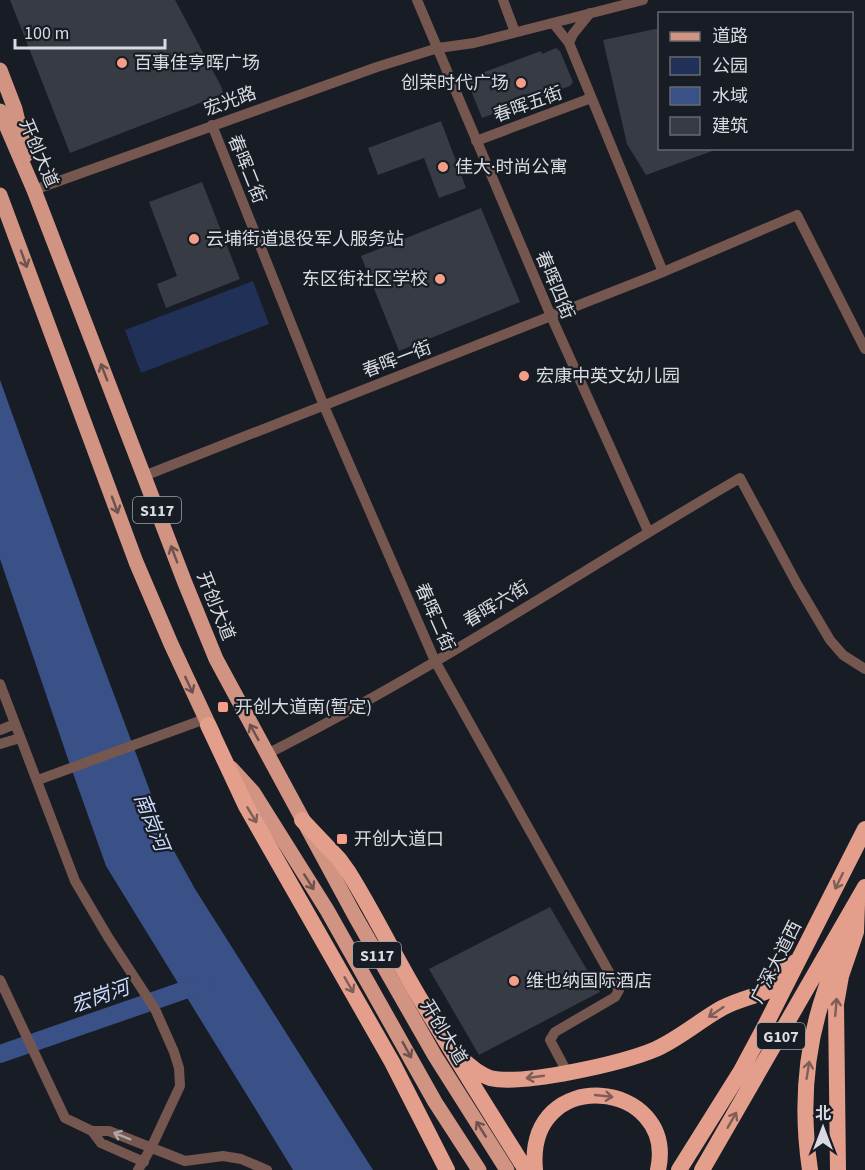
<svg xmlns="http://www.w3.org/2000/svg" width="865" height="1170" font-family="'Source Sans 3','Noto Sans SC',sans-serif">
<rect width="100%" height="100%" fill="#181c24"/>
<path fill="#203056" d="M253,281L269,324L141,373L125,330Z"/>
<path fill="#3a5187" d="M0,380L88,625L169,842L195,889L373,1170H293L106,866L68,759L0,559Z"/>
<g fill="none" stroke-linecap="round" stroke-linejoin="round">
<path stroke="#3a5187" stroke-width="18" d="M0,1054L205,983"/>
</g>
<path fill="#363b44" d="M10,0H175L222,88L223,94L70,153Z
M660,28V148L715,150L646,175L627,144L603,40Z
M556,48L560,51L573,82L570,86L482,118L468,83L471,77L541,51L542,54Z
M441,121L466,188L439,198L424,158L378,175L368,148Z
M202,182L240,279L166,308L157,284L177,276L149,202Z
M481,208L520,302L399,351L361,256Z
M550,907L600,992L479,1055L429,969Z"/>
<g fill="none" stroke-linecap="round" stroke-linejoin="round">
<path stroke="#75574f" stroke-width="10" d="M417,0L551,316L648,531
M503,0L515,32
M553,23L569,43L663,272
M569,43L573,34L590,13
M212,125L324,406L435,661L619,990L615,997L555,1032L550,1040L567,1072
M476,141L591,98
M34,190L377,67L438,48L474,43L643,0
M144,476L663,272L797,215L865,349
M0,684L75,881L108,937L155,1009L174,1052L179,1068L180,1086L151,1148L138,1170
M0,730L15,724
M0,744L20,738
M267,754C430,672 582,570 740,478L797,584L830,640L843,655L865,669
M38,780L205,719
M0,980L65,1118L92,1131H109L185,1161L223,1156L241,1159L267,1170
M92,1131L101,1143L144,1162"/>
<path stroke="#d19382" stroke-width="15" d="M0,70L15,109L26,155
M0,111L34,190L185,583L216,659L355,916L435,1056L507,1170
M0,195L136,562L171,644L213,734
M231,768L253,792L327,910L435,1102L479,1170"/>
<path stroke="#e39f8c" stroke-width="16" d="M208,725L246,806L392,1062L447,1170
M302,820L339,859L349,873C374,913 395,957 419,997C454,1055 490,1113 526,1170
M460,1057C469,1066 478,1074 490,1078C523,1086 623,1063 656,1049C680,1038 699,1021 722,1008C735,1001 751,997 765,992C780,981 779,968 798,961
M535,1170C525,1063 678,1079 658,1170
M679,1170L741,1071L765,1026L865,829
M702,1170L865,887
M810,1170C801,1110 805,1049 825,991C831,972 842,954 847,935
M838,1170L836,1004L841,976L856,932L857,904"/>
</g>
<defs><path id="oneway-shaft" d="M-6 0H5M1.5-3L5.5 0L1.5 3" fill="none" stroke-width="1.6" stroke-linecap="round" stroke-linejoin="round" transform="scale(1.5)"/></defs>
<g stroke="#6b524e">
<use href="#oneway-shaft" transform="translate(24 259) rotate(70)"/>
<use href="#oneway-shaft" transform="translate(104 372) rotate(-111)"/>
<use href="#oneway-shaft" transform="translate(115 505) rotate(70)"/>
<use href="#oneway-shaft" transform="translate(174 554) rotate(-111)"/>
<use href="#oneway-shaft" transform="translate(189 685) rotate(65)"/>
<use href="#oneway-shaft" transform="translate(254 732) rotate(-119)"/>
<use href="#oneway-shaft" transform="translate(309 882) rotate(58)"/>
<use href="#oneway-shaft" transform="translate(407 1050) rotate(61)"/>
<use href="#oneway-shaft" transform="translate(481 1129) rotate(-122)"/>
</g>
<g stroke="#7e5e58">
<use href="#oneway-shaft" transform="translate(252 815) rotate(59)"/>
<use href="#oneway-shaft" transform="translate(839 881) rotate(116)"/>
<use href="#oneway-shaft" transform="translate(349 985) rotate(60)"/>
<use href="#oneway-shaft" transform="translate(836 1007) rotate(-85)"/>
<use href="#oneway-shaft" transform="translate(716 1012) rotate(146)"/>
<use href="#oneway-shaft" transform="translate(808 1070) rotate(-81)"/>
<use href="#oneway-shaft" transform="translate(535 1077) rotate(172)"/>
<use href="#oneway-shaft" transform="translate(604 1096) rotate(6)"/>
<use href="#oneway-shaft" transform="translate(732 1120) rotate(-60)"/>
</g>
<use stroke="#b0a6a7" href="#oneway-shaft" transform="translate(122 1136) rotate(-158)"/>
<g fill="#f49e87" stroke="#181c24" stroke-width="2">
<circle cx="122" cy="63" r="6"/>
<circle cx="521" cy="83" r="6"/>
<circle cx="443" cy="167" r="6"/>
<circle cx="194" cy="239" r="6"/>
<circle cx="440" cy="279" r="6"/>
<circle cx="524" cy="376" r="6"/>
<rect x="217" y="701" width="12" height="12" rx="3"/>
<rect x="336" y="833" width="12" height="12" rx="3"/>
<circle cx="514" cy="981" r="6"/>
</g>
<g text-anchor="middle" stroke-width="4.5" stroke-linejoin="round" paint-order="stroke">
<g fill="#181c24" stroke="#9ea2a8" stroke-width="1.5">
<rect x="133" y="497" width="48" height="26" rx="4.5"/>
<rect x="353" y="942" width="48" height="26" rx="4.5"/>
<rect x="757" y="1023" width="48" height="26" rx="4.5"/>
</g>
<g font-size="16" font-weight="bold" fill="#d8dbe1">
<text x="157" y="516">S117</text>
<text x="377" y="961">S117</text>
<text x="781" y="1042">G107</text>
</g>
<g font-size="18" fill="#d8dbe1" stroke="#181c24" text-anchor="start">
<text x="134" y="69">百事佳亨晖广场</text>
<text x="509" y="89" text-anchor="end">创荣时代广场</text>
<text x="455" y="173">佳大·时尚公寓</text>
<text x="206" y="245">云埔街道退役军人服务站</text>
<text x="428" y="285" text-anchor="end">东区街社区学校</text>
<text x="536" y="382">宏康中英文幼儿园</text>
<text x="235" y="713">开创大道南(暂定)</text>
<text x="354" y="845">开创大道口</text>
<text x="526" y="987">维也纳国际酒店</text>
</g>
<g font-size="18" fill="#d8dbe1" stroke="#181c24">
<text transform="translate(230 101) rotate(-20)" y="6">宏光路</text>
<text transform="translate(528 104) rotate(-20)" y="6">春晖五街</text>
<text transform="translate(39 153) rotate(67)" y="6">开创大道</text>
<text transform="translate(247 169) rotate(68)" y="6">春晖二街</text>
<text transform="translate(555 285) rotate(67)" y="6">春晖四街</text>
<text transform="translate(397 359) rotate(-21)" y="6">春晖一街</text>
<text transform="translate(496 604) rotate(-31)" y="6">春晖六街</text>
<text transform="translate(216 606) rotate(68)" y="6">开创大道</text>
<text transform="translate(435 617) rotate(66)" y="6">春晖二街</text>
<text transform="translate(776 962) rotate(-63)" y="6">广深大道西</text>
<text transform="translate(444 1032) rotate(59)" y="6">开创大道</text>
</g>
<g font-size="20" font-style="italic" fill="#ccdcfe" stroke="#181c24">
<text transform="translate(152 822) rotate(68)" y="7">南岗河</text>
<text transform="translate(100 996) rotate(-19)" y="7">宏岗河</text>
</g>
</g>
<rect x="658" y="12" width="195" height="138" fill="#181c24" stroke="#656870" stroke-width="1.5"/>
<rect x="670" y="32" width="30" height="9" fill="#d19382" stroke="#656870" stroke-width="1.5"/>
<text x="712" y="42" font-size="18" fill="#d8dbe1">道路</text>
<rect x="670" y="57" width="30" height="18" fill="#203056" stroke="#656870" stroke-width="1.5"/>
<text x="712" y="72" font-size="18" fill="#d8dbe1">公园</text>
<rect x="670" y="87" width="30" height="18" fill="#3a5187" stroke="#656870" stroke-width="1.5"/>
<text x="712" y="102" font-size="18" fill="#d8dbe1">水域</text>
<rect x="670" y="117" width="30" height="18" fill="#363b44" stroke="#656870" stroke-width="1.5"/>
<text x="712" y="132" font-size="18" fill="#d8dbe1">建筑</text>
<g transform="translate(823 1128)" stroke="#181c24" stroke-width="4.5" paint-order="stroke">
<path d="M0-4.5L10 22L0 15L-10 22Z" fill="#d8dbe1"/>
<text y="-9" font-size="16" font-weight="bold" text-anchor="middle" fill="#d8dbe1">北</text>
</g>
<path d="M15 39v9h150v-9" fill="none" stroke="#d8dbe1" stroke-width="3"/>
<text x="24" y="39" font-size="18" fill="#d8dbe1" stroke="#181c24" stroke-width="4.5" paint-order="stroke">100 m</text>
</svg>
